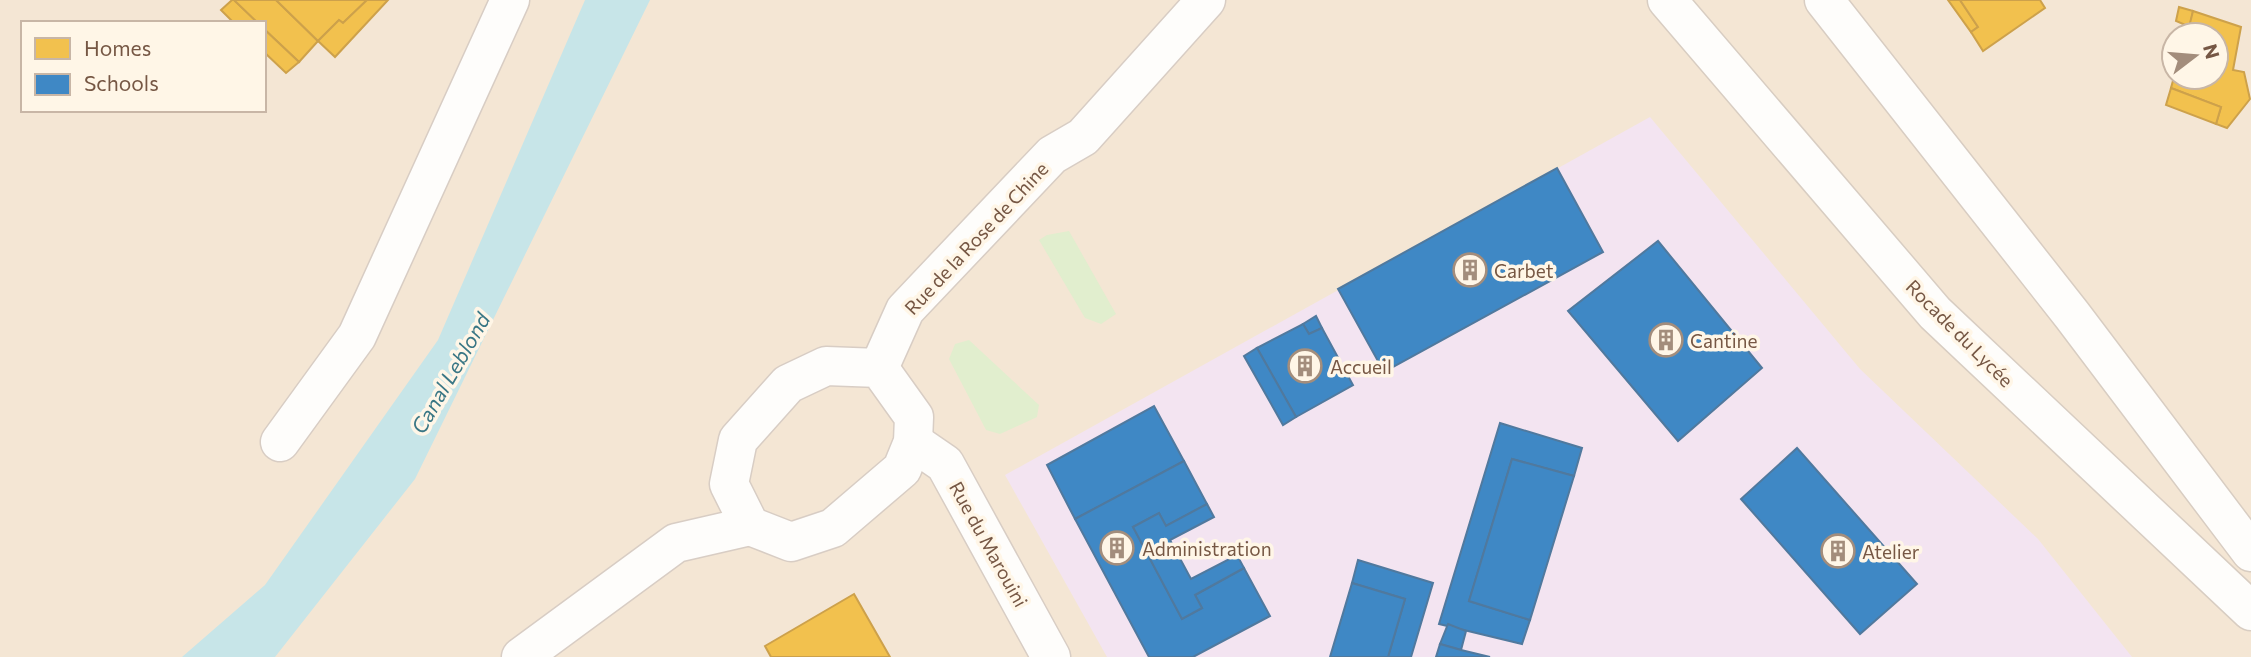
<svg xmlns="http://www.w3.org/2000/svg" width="2251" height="657" font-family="Commissioner,sans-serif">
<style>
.residential{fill:#f4e6d4;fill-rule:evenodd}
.education{fill:#f3e4f1}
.green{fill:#e1eece}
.water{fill:#c7e5e8}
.homes{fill:#f2c14e;stroke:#cda14b;stroke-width:2}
.schools{fill:#3f88c5;stroke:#50799e;stroke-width:2}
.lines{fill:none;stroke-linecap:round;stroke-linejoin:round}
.street-casing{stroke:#d8cdc4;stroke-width:41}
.secondary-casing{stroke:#d8cdc2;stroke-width:41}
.street{stroke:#fefdfb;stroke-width:38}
.secondary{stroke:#fefdfb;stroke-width:38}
.labels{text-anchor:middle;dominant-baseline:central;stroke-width:7;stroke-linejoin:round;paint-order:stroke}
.street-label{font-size:19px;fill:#765744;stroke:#fff6e7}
.poi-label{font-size:19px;fill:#765744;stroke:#fff6e7;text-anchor:start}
.water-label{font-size:21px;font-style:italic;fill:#3a7785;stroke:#fff6e7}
</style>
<rect width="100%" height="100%" fill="#f7f0e5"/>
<path class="residential" d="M0,0H2251V657H0ZM23,23H264V110H23ZM2174,35H2216V77H2174Z"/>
<path class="education" d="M1650,117L1860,369L2038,539L2132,657H1107L1005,475Z"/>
<g class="green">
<path d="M1069,231L1116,314L1101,324L1085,318L1039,240L1047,235Z"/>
<path d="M969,340L1039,405L1037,417L1000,434L986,430L949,359L955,344Z"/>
</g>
<path class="water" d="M585,0H650L415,479L275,657H182L265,585L438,340Z"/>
<g class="homes">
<path d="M232,0H234L258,23H234L221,10Z"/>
<path d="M234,0H276L318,41L299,62L264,29V23H258Z"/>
<path d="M276,0H367L343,23L339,20L318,41Z"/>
<path d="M367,0H388L335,57L318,41L339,20L343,23Z"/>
<path d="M1948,0H1960L1978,27L1971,32Z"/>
<path d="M1960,0H2040L2045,8L1983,51L1971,32L1978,27Z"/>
<path d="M2179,7L2193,11L2190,27L2176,21Z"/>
<path d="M2193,11L2241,27L2233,70L2244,72L2250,99L2227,128L2216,124L2221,107L2171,88L2174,77H2216V35H2187Z"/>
<path d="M264,29L299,62L286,73L264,52Z"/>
<path d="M2171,88L2221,107L2216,124L2166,105Z"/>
<path d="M854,594L890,657H771L765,646Z"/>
</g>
<g class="schools">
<path d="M1557,168L1603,252L1384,372L1338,289Z"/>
<path d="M1658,241L1762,368L1678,441L1568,311Z"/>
<path d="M1316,316L1322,328L1309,334L1303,324Z"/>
<path d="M1303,324L1309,334L1322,328L1353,385L1296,417L1257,348Z"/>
<path d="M1257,348L1296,417L1283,425L1244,356Z"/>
<path d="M1154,406L1184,461L1075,519L1047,465Z"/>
<path d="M1500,423L1582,448L1574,476L1512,459L1469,601L1530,620L1522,644L1439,624Z"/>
<path d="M1797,448L1917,584L1860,634L1741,499Z"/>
<path d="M1512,459L1574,476L1530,620L1469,601Z"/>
<path d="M1184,461L1207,504L1166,526L1159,513L1133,527L1182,619L1202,608L1195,595L1244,568L1270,616L1193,657H1149L1075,519Z"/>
<path d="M1207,504L1214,517L1170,540L1191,579L1237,555L1244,568L1195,595L1202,608L1182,619L1133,527L1159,513L1166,526Z"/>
<path d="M1358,560L1433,583L1411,657H1388L1405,599L1352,583Z"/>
<path d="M1352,583L1405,599L1388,657H1330Z"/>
<path d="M1448,624L1466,631L1461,650L1440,644Z"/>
<path d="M1440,644L1461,650L1490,657H1436Z"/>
</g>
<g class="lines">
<defs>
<g id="street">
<path d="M826,366L879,368L914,417L913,442L902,469L833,528L791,542L750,526L729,484L738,440L788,384Z"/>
<path d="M879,368L905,310L1052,155L1083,137L1206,0"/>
<path d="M280,442L357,336L510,0"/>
<path d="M913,442L945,464L1051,657"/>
<path d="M521,657L676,543L750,526"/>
</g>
<g id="secondary">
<path d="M1667,0L1935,313L2251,611"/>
<path d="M1824,0L2072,315L2251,552"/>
</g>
</defs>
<use href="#street" class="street-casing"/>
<use href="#secondary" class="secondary-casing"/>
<use href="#street" class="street"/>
<use href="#secondary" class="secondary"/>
</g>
<defs>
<symbol id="building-ring" viewBox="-11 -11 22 22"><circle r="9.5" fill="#fff6e7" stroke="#a38d7c" stroke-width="1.5"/><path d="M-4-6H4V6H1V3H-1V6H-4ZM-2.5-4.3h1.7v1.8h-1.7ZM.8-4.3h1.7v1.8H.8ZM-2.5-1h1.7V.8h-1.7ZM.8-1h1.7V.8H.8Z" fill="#a38d7c"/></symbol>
</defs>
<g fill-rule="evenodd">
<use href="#building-ring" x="1451" y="251" width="38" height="38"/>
<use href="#building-ring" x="1647" y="321" width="38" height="38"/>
<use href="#building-ring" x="1286" y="347" width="38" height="38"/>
<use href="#building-ring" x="1098" y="529" width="38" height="38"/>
<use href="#building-ring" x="1819" y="532" width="38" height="38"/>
</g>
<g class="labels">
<g class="street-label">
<text transform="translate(976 238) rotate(-47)">Rue de la Rose de Chine</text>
<text transform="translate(1960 333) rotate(45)">Rocade du Lycée</text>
<text transform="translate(989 544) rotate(61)">Rue du Marouini</text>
</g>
<g class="poi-label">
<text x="1494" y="270">Carbet</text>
<text x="1690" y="340">Cantine</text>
<text x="1330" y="366">Accueil</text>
<text x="1142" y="548">Administration</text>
<text x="1862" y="551">Atelier</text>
</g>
<g class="water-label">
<text transform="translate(450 373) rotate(-60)">Canal Leblond</text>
</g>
</g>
<rect x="21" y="21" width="245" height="91" fill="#fff6e7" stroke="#c8b6a6" stroke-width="2"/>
<rect x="35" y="38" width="35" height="21" fill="#f2c14e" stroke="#c8b6a6" stroke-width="2"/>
<text x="84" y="56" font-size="21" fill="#765744">Homes</text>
<rect x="35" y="74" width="35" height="21" fill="#3f88c5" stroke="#c8b6a6" stroke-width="2"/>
<text x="84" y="91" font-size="21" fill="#765744">Schools</text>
<g transform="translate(2195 56) rotate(74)"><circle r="33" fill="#fff6e7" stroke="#c8b6a6" stroke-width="2"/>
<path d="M0-5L12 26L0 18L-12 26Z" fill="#a38d7c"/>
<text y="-10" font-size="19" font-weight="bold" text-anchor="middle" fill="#765744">N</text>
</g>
</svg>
